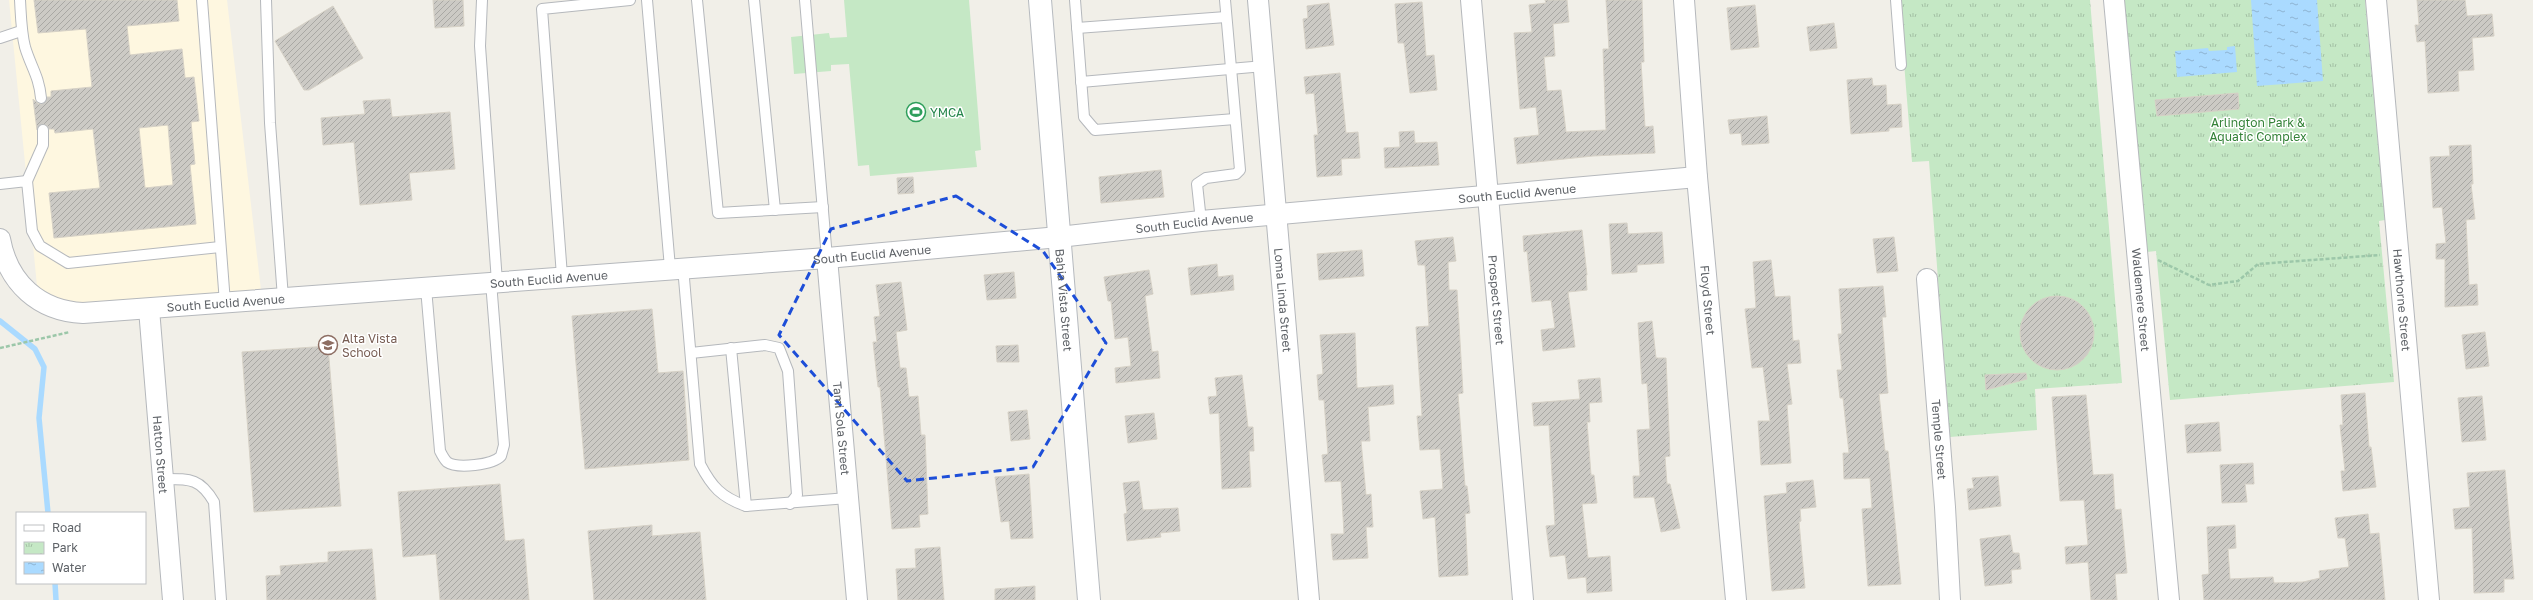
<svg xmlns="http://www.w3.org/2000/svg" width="2533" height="600" font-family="'Golos Text',sans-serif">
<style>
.commercial{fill:#fef7e0}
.green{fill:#c5e8c5}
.park{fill:url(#park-tufts)}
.water{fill:url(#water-ripples)}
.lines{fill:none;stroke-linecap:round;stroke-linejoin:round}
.stream{stroke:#aadaff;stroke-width:5.5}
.building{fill:url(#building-hatch);stroke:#d6d1c6;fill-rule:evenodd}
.lane-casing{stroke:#b5b8bc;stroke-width:12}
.street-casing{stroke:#b5b8bc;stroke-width:22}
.secondary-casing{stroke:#b6babf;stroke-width:24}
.path{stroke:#9cc7a9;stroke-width:2.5;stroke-dasharray:4 2;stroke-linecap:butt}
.lane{stroke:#fff;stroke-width:10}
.street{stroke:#fff;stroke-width:20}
.secondary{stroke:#fff;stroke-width:22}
.marked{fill:none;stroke:#1d4ed8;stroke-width:3;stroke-dasharray:8 5;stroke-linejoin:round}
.labels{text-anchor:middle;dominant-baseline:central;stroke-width:3;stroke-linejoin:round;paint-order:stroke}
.leisure-label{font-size:12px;fill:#27864d;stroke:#fff;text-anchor:start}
.park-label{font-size:12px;fill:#348238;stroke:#fff}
.street-label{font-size:12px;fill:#5f6368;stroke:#fff}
.education-label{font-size:12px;fill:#785e54;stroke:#fff;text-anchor:start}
</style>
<defs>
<pattern id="park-tufts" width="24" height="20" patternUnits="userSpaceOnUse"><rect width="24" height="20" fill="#c5e8c5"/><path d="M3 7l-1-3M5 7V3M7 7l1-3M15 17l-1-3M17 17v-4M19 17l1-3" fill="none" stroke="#a3c0a4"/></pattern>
<pattern id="water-ripples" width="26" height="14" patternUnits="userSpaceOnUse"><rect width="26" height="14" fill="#aadaff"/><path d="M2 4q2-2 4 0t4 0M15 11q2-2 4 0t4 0" fill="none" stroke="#8eb4d2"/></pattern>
<pattern id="building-hatch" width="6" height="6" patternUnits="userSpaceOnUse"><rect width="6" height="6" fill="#cccac5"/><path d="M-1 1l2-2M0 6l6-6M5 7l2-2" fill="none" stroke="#a9a8a4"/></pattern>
</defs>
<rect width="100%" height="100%" fill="#f1efe8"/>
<path class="commercial" d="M9,0H227L261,290L83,304L66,303L53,298L37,286Z"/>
<path class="green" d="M844,0H969L981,150L975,151L977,167L870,176L869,165L858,166L849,64L831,65V71L794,74L791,37L829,33L830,38L847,37Z"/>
<g class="park">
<path d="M1899,0H2090L2122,383L2035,389L2037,430L1950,437L1929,161L1912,162Z"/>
<path d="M2124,0H2365L2385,220L2379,221L2394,382L2170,400L2156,251L2147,252Z"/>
</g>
<g class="water">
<path d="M2251,0H2317L2323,81L2257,86Z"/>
<path d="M2235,46L2237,72L2177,77L2175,51L2208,48L2209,51L2227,50V47Z"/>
</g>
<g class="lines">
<g class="stream">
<path d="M0,321L35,349L44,367L39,418L48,513"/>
<path d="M55,583L56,600"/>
</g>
</g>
<g class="building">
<path d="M34,0H177L179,21L127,26L130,55L182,49L185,78L194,77L199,121L191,122L195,164L190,165L196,224L54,238L49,193L100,188L93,129L55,133L54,129H49L47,125L43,124L37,130L33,99L38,104H42L47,97H51V91L92,87L86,29L38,33ZM168,125L173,185L145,188L139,128Z"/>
<path d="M433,0H463L464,26L435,28Z"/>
<path d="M1545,0H1567L1569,22L1553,24L1555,56L1544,57L1547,91L1561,90L1566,132L1606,130L1603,49H1609L1606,0H1642L1644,62H1641L1645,127L1653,126L1655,153L1593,156L1517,164L1514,138L1539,135L1536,107L1520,109L1514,33L1532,32L1529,5L1546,3Z"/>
<path d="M2417,0H2465L2467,16L2492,14L2494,36L2472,38L2474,70L2458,71L2459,91L2428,93L2425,41L2417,42L2415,25H2419Z"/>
<path d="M1422,2L1426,56L1434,55L1437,90L1410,93L1404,43H1398L1395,4Z"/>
<path d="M1329,3L1334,45L1306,49L1303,19L1308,18L1307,6Z"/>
<path d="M1755,5L1759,47L1731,50L1727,8Z"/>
<path d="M333,6L363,58L309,90H304L275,41Z"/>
<path d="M1834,23L1837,48L1810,51L1807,27Z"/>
<path d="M1340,73L1346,133L1358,132L1360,158L1341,159L1342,175L1317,177L1314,135H1318L1314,93L1306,94L1304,77Z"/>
<path d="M1872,78L1873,86L1886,85L1887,105L1901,104L1902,127L1889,128V131L1851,134L1847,80Z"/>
<path d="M2238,93L2239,109L2157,116L2155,100Z"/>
<path d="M390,99L392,117L450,112L455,169L409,173L412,200L360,205L354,142L323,145L321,118L365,114L363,101Z"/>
<path d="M1767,116L1769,143L1742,145L1741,133L1730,134L1728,120Z"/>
<path d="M1414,131L1415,143L1437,142L1439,165L1385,168L1384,148L1400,147L1399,132Z"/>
<path d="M2471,145L2473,184H2471L2475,219L2466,220L2469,285L2477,284L2478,305L2445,307V259H2436V244L2446,243L2442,207L2433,208L2430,157L2450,156L2449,146Z"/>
<path d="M1161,170L1164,197L1101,203L1099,177Z"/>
<path d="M913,177L914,193L898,194L897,178Z"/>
<path d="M1627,223L1628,234L1662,232L1664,263L1637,265V272L1612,274L1609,224Z"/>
<path d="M1582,230L1587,275H1586L1587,290L1568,292L1575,347L1543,351L1541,330L1555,328L1551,300L1532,302L1527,251L1524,252L1523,236Z"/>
<path d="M1453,237L1456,261L1448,262L1449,290H1457L1463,393L1458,394L1465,486H1467L1470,513L1465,514L1468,575L1439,577L1435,517L1423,519L1420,491L1443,489L1440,449L1420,450L1417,416H1422L1416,327L1429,326L1425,265H1418L1415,241Z"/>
<path d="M1894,237L1898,271L1877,273L1873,239Z"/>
<path d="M1362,250L1364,276L1319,280L1317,254Z"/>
<path d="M1771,260L1775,297L1790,296L1793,341L1799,340L1801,363L1787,364L1792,404L1787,405L1791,463L1761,465L1758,421H1770L1763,367L1752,368L1745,309L1756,308L1753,262Z"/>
<path d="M1217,264L1218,277L1233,275L1234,290L1191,295L1188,268Z"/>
<path d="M1149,270L1153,294L1145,296L1152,352L1158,351L1160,378L1116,383L1115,368L1131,366L1128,337L1115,339L1111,301H1108L1104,277Z"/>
<path d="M1014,272L1016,298L987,300L984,275Z"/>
<path d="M901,282L907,330L896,332L900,368H906L909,397L918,396L921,435H925L928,514L919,515L920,527L892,529L880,387H878L873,342H877L874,317L880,316L876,285Z"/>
<path d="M1883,286L1886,317H1882L1888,393L1879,394L1885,451H1888L1901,584L1868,586L1862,509L1872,508L1870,478L1844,479L1843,453H1849L1843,398H1840L1837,370H1842L1838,334H1842L1839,289Z"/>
<circle cx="2057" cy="333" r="37"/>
<path d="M652,309L658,373L683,371L689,460L585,469L572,316Z"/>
<path d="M1652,321L1656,358H1666L1670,456L1665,457L1667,484H1670L1680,528L1661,532L1654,497L1634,498L1633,476H1640L1637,430L1650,429L1647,383L1642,384L1638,323Z"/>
<path d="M2485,332L2489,366L2466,369L2462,335Z"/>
<path d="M1355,333L1357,388L1393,385L1394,404L1368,407L1370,441H1361L1366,495L1371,494L1373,527H1366L1368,558L1333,560L1331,534H1344L1341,481L1325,482L1322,455L1328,454L1324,400H1319L1317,375L1323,374L1320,335Z"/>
<path d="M1018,345L1019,362H997L996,346Z"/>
<path d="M328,346L341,506L254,512L242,352Z"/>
<path d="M2026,373L2027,379L1986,390L1985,375Z"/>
<path d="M1242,375L1248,427H1253L1254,451H1249L1251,487L1222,489L1219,413L1210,414L1208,397L1217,396L1215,378Z"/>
<path d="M1600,378L1602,402L1589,403L1590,422H1587L1591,475H1594L1597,503L1582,504L1588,558L1610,556L1612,591L1587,593L1586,577L1568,579L1565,555L1550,557L1546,526L1555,525L1549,425L1534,426L1532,403L1580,399L1578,380Z"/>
<path d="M2365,393L2369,447H2371L2376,487L2343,491L2341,471H2345L2340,425H2343L2341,395Z"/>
<path d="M2086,395L2093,475L2113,474L2115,510L2121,509L2127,573L2115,574L2117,600H2091L2088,562L2066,564L2065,547L2088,545L2084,500L2060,501L2052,397Z"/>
<path d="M2482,396L2486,440L2462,442L2458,398Z"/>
<path d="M1027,410L1030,439L1011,441L1008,412Z"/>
<path d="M1154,413L1157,439L1128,443L1125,416Z"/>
<path d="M2219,422L2221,451L2187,453L2185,425Z"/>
<path d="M2253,463L2254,484H2245L2247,502L2222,503L2220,465Z"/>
<path d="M2505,470L2514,579H2504V592L2474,593L2472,528L2455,529L2453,509L2470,507L2467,473Z"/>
<path d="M1029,474L1033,538L1011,539L1009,521L1001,522L995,477Z"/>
<path d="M1998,476L2001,506L1969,510L1967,489L1974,488L1972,478Z"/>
<path d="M1813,480L1816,507L1800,509L1801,521L1799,522L1805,588L1772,591L1764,496L1787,493L1786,483Z"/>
<path d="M1139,481L1143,510L1178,508L1180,531L1160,533L1161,537L1127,541L1124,514L1127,513L1123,483Z"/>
<path d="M500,484L505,541L524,539L529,600H440L436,554L403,557L398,492Z"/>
<path d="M2368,514L2370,534L2379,533L2385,600H2204L2202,575L2209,574L2207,527L2235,525L2236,548L2228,549L2230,579L2273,577L2274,583L2303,582L2320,578L2319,571L2349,567L2345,538H2338L2335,518Z"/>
<path d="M652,525V536L700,532L706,600H594L588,531Z"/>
<path d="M2010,535L2013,553H2019L2021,569L2011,570L2012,583L1985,586L1980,539Z"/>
<path d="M940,547L944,600H898L896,569L916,568L915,549Z"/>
<path d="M372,549L376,600H267L266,576L281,575L280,566L328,562V552Z"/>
<path d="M1035,586V600H995V589Z"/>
</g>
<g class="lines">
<defs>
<g id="lane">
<path d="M20,0C21,16 21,31 25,47C31,67 39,76 41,98"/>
<path d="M202,0L225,303"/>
<path d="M266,0L270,123L283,298"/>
<path d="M482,0L480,46L497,282"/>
<path d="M647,0L670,268"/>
<path d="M697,0L718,213L823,207"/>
<path d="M754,0L775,210"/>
<path d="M805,0L827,258"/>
<path d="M1075,0L1084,117L1095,130L1235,119"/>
<path d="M1896,0L1901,65"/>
<path d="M1077,28L1226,17"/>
<path d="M0,38L21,31"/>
<path d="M1081,82L1264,66"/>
<path d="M27,181L43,145V130"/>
<path d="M0,184L27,181L32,231L40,246L68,263L220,247"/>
<path d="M1201,221L1197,184L1206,178L1236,174L1240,170L1225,0"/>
<path d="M683,267L700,464C712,487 721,497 746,506L848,498"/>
<path d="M562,276L542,9L630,0"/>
<path d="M426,288L440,451C442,455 444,459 447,462C457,469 493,465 501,456L504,445L491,282"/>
<path d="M731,348L746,506"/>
<path d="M691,353L765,345L779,348L788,371L797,495L790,504"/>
<path d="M163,479C190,479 200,478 214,502L221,600"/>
</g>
<g id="street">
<path id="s1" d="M1258,0L1309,600"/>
<path id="s2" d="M1471,0L1523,600"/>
<path id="s3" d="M1684,0L1697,177L1736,600"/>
<path id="s4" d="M2114,0L2169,600"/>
<path id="s5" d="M2376,0L2429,600"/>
<path id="s6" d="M0,239C8,283 39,311 83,313L827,258L1059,237L1201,221L1697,177"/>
<path id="s7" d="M827,258L857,600"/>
<path id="s8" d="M1927,279L1945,507L1950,600"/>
<path id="s9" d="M149,309L173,600"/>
</g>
<g id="secondary">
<path id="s10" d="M1040,0L1089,600"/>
</g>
</defs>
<use href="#lane" class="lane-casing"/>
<use href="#street" class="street-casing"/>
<use href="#secondary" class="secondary-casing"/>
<g class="path">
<path d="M2158,260L2209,285L2238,281L2258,264L2380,255"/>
<path d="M0,348L70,332"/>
</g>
<use href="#lane" class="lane"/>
<use href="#street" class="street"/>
<use href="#secondary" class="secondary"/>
</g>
<path class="marked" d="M956,196L1043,251L1106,343L1033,467L907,481L779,335L831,229Z"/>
<defs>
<symbol id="stadium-ring" viewBox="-11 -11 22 22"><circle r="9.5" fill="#fff" stroke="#2e9e5b" stroke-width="1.5"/><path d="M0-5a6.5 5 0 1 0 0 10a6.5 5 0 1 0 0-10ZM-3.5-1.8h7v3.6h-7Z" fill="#2e9e5b"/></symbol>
<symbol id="school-ring" viewBox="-11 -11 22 22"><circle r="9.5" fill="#fff" stroke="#8d6e63" stroke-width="1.5"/><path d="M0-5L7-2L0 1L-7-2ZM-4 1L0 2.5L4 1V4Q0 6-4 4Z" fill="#8d6e63"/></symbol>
</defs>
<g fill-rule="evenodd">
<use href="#stadium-ring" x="905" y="101" width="22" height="22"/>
<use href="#school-ring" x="317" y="334" width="22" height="22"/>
</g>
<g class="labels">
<g class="leisure-label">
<text x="930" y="112">YMCA</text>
</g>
<g class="park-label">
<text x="2258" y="122">Arlington Park &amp;<tspan x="2258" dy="14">Aquatic Complex</tspan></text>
</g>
<g class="street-label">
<text stroke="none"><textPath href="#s6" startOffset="1560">South Euclid Avenue</textPath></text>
<text stroke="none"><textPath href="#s6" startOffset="1236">South Euclid Avenue</textPath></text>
<text stroke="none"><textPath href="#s6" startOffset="912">South Euclid Avenue</textPath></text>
<text stroke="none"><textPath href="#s6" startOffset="588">South Euclid Avenue</textPath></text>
<text stroke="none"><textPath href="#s10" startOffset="301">Bahia Vista Street</textPath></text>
<text stroke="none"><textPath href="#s1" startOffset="301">Loma Linda Street</textPath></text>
<text stroke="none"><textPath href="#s2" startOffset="301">Prospect Street</textPath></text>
<text stroke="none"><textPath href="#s3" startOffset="301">Floyd Street</textPath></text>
<text stroke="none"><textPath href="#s4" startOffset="301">Waldemere Street</textPath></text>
<text stroke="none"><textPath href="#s5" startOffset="301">Hawthorne Street</textPath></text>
<text stroke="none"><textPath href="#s6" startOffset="264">South Euclid Avenue</textPath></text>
<text stroke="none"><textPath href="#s7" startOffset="171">Tami Sola Street</textPath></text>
<text stroke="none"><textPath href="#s8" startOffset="161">Temple Street</textPath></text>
<text stroke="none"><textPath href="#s9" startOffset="146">Hatton Street</textPath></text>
</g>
<g class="education-label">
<text x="342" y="338">Alta Vista<tspan x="342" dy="14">School</tspan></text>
</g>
</g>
<rect x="16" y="512" width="130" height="72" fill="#ffffff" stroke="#bfc1c3"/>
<rect x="24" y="525" width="20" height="6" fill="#ffffff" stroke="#bfc1c3"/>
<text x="52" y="532" font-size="12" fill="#5f6368">Road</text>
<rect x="24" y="542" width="20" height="12" fill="url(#park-tufts)" stroke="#bfc1c3"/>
<text x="52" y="552" font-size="12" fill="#5f6368">Park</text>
<rect x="24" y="562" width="20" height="12" fill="url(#water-ripples)" stroke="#bfc1c3"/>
<text x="52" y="572" font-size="12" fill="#5f6368">Water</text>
</svg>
